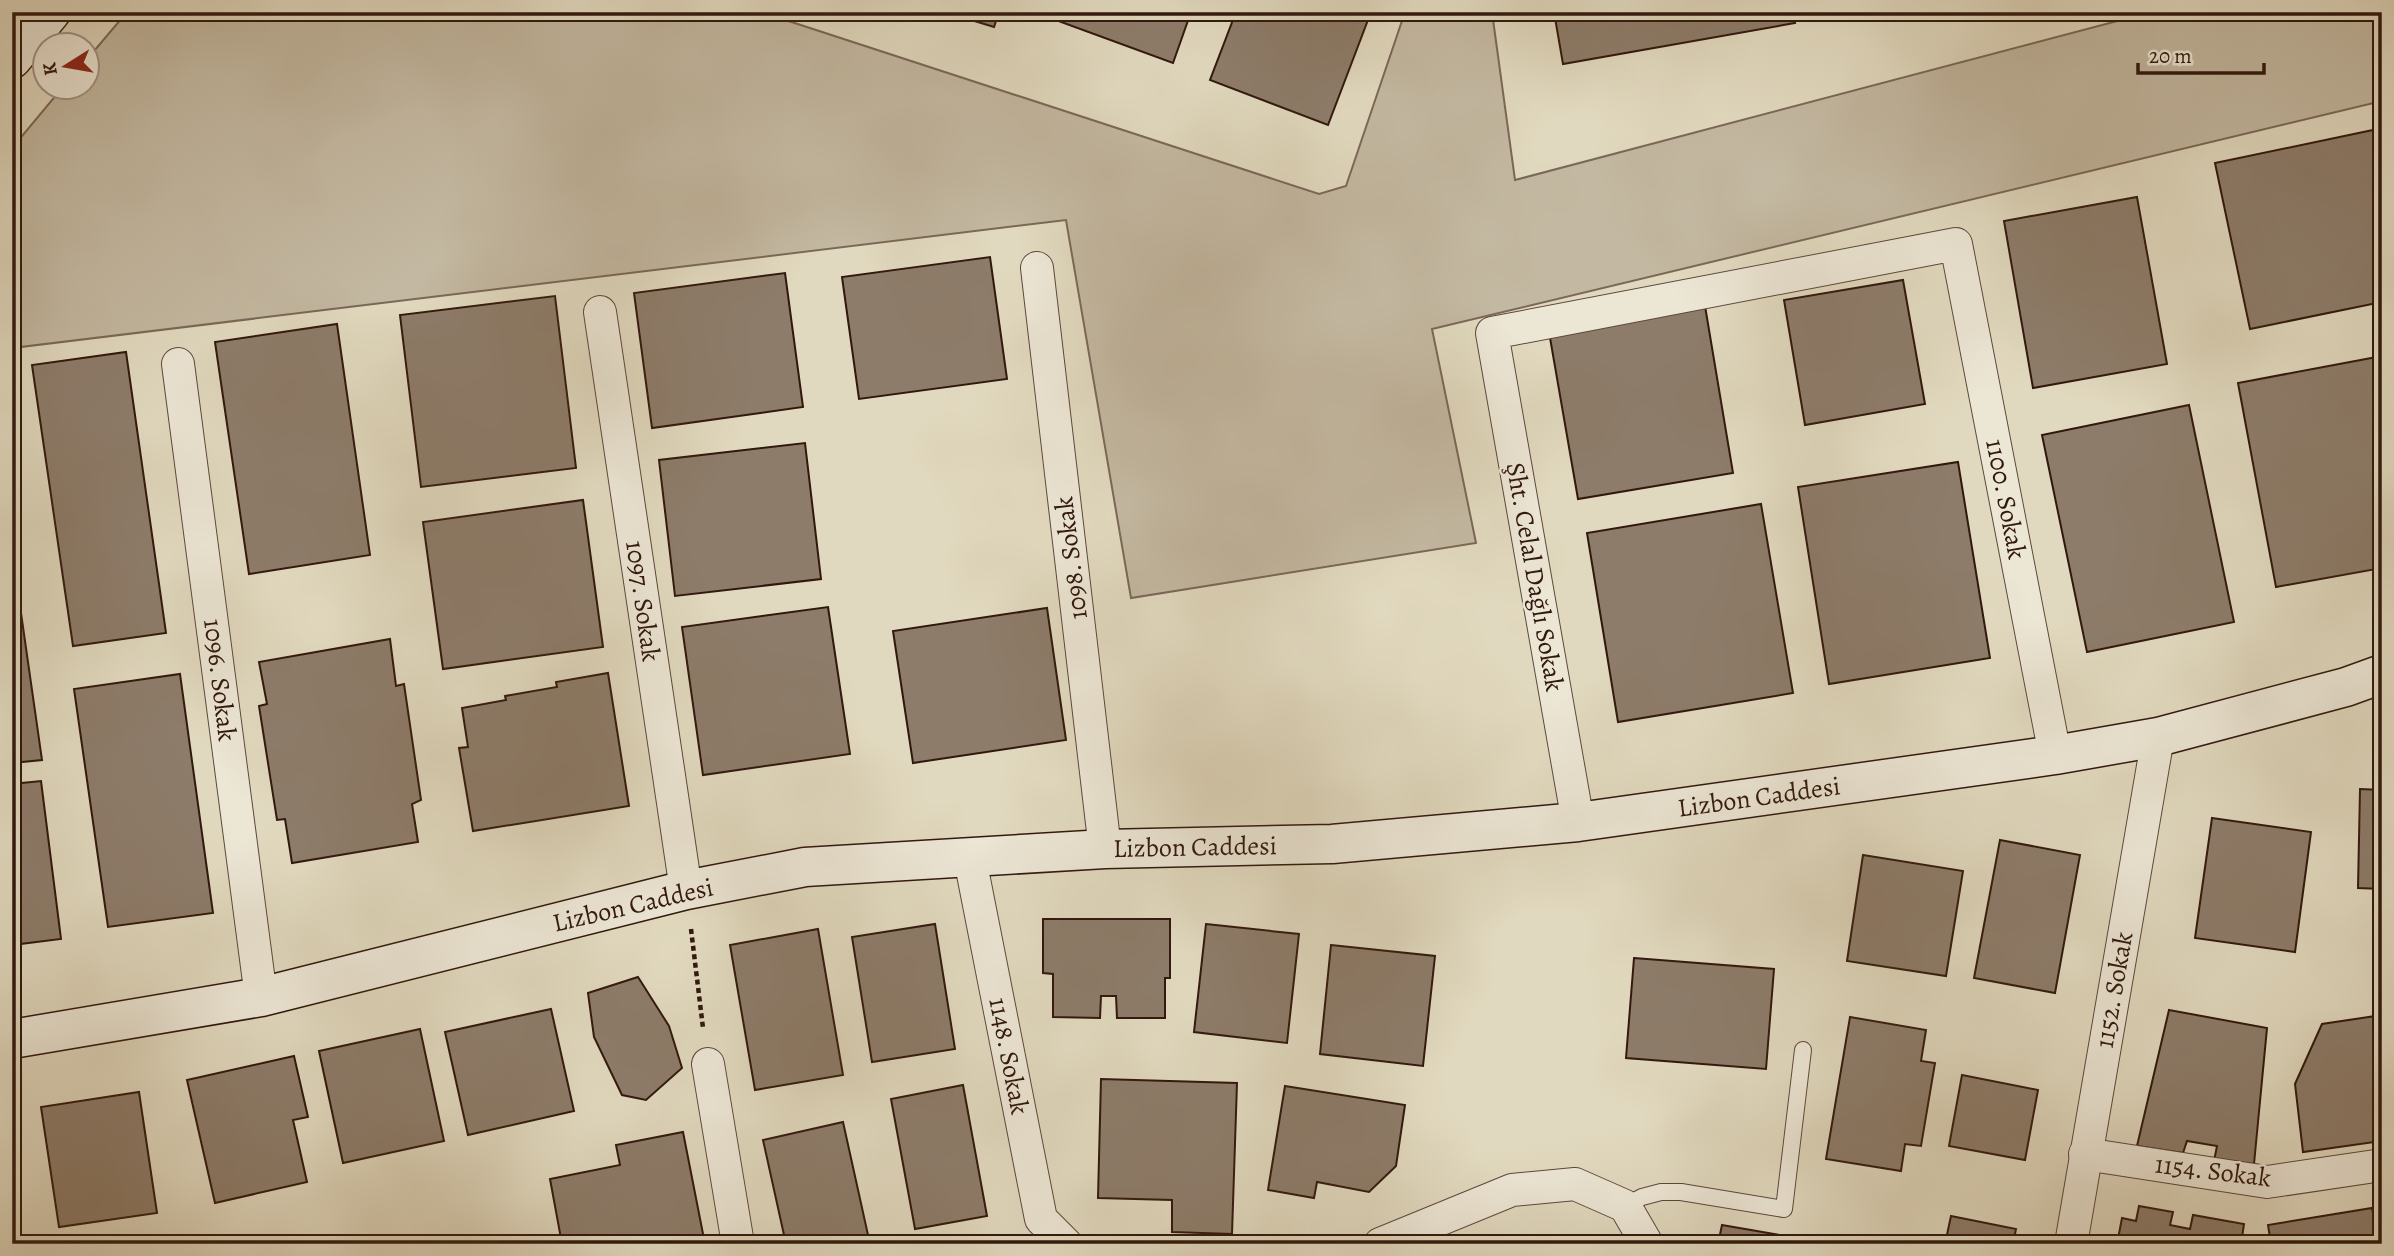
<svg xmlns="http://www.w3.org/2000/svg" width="2394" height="1256" font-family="Alegreya,serif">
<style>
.green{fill:#c3b8a1;stroke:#7a6858;stroke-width:2}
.building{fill:#8d7c6a;stroke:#31180e;stroke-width:2}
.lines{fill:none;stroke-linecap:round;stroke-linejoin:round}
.lane-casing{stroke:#5d483a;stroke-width:18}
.street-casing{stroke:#5d483a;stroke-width:34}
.secondary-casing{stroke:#31180e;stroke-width:41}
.path{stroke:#31180e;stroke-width:4.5;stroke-dasharray:5 3.5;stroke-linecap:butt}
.lane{stroke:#ece6d5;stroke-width:16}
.street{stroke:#ece6d5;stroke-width:32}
.secondary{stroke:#ece6d5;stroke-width:38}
.labels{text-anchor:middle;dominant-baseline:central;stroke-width:5;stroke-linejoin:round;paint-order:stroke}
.street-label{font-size:26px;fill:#31180e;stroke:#ece6d5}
</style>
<rect width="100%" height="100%" fill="#e1d9bf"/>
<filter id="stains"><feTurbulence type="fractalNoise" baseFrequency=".00286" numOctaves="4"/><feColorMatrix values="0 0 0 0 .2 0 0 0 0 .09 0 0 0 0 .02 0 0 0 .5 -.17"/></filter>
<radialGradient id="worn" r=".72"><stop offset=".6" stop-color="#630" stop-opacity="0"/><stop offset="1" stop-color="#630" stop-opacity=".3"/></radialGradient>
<path class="green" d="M127,12H761L1319,194L1346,186L1405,12H1492L1515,180L2125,19L2124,12H2382V101L1432,329L1476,543L1131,598L1066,220L12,348V148L62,88H88V58Z"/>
<g class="building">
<path d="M945,12H999L994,27Z"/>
<path d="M1034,12H1191L1173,63Z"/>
<path d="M1236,12H1371L1328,125L1210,80Z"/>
<path d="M1554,12H1793L1795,23L1563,64Z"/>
<path d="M2373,130L2382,172V302L2250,329L2215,163Z"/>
<path d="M2137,197L2167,364L2033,388L2004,221Z"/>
<path d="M990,257L1007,379L859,399L842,277Z"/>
<path d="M785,273L803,407L652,428L634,293Z"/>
<path d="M1903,280L1925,404L1805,425L1784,300Z"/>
<path d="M555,296L576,468L421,487L400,315Z"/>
<path d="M1705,306L1733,473L1578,499L1549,332Z"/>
<path d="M337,324L370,555L249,574L215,342Z"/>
<path d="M126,352L166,633L73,646L32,365Z"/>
<path d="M2382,356V568L2276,587L2238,383Z"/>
<path d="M2189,405L2234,622L2087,652L2042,435Z"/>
<path d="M805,443L821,579L675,596L659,460Z"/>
<path d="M1958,462L1990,658L1829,684L1798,487Z"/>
<path d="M583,500L603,647L443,669L423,522Z"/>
<path d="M1761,504L1793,693L1618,722L1587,533Z"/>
<path d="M17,585L42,760L12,763V586Z"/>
<path d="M828,607L850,754L703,775L682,627Z"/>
<path d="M1047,608L1066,740L913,763L893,631Z"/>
<path d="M390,639L396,686L404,684L421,800L412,804L418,842L292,863L285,819L277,820L259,706L267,704L259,662Z"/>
<path d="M608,673L629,806L473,831L459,748L468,747L462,708L506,700L505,696L557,687L556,682Z"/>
<path d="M180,674L213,913L108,927L74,689Z"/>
<path d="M41,781L61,939L12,945V784Z"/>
<path d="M2360,789L2382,790V889L2358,888Z"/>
<path d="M2212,818L2311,832L2295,952L2195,938Z"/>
<path d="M2000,840L2080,855L2055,993L1974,978Z"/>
<path d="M1863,855L1963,871L1946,976L1847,961Z"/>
<path d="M1043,919H1170V978H1165V1018H1117L1116,996H1101L1100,1018L1053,1017V974L1043,973Z"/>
<path d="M935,924L955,1049L872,1062L852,937Z"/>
<path d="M1206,924L1299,934L1287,1043L1194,1032Z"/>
<path d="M818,929L843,1075L755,1090L730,945Z"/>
<path d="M1331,945L1435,956L1423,1066L1320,1054Z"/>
<path d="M1634,958L1774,969L1766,1069L1626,1058Z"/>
<path d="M638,977L669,1026L682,1068L646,1100L622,1095L594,1037L588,993Z"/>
<path d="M551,1009L574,1111L468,1135L445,1032Z"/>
<path d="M2169,1010L2267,1028L2254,1164L2214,1161L2217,1146L2187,1141L2183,1153L2137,1146Z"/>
<path d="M2382,1015V1141L2303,1152L2295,1084L2322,1024Z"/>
<path d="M1850,1017L1926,1030L1921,1061L1935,1063L1921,1146L1905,1144L1901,1171L1826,1159Z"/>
<path d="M420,1029L444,1141L343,1163L319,1051Z"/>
<path d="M294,1056L308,1117L293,1120L307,1182L215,1203L187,1080Z"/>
<path d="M1962,1075L2038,1090L2025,1160L1949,1146Z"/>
<path d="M1101,1079L1237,1083L1232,1234L1172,1232V1200L1098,1198Z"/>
<path d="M963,1085L987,1216L915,1229L891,1099Z"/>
<path d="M1285,1086L1405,1105L1396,1166L1369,1192L1317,1182L1314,1198L1268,1190Z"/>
<path d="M139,1092L157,1213L59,1227L41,1107Z"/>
<path d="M843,1122L870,1244H786L763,1140Z"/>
<path d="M683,1132L705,1244H562L550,1179L620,1165L616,1145Z"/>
<path d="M2139,1206L2173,1212L2170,1225L2190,1229L2193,1215L2244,1224L2241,1244H2117L2122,1218L2136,1221Z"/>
<path d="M2372,1208L2379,1244H2271L2268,1225Z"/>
<path d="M1951,1216L2016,1229L2013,1244H1945Z"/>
<path d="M1722,1225L1832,1244H1718Z"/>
</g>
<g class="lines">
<defs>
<path id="lane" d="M1625,1206L1642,1197L1661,1192H1681L1784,1209L1803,1050"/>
<g id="street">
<path d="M1037,268L1105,849"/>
<path d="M600,312L686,890"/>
<path d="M178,364L261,997"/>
<path d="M1578,822L1492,333L1956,244L2055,755"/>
<path d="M970,859L1041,1219L1066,1244"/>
<path d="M708,1064L738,1244"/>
<path d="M2085,1154L2267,1182L2382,1165"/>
<path d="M1380,1244L1512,1190L1575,1184L1625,1206L1647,1244"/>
<path d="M2071,1244L2158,737"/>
</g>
<g id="secondary">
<path d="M12,59L51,12"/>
<path d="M12,1039L261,997L686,890L805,867L1105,849L1332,844L1578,822L2055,755L2158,737L2346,687L2382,674"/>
</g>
</defs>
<use href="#lane" class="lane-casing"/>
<use href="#street" class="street-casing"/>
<use href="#secondary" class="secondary-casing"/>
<path class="path" d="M691,929L703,1028"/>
<use href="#lane" class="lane"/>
<use href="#street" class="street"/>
<use href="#secondary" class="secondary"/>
</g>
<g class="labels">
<g class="street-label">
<text transform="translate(2006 499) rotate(79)">1100. Sokak</text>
<text transform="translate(1071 558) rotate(-97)">1098. Sokak</text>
<text transform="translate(1535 577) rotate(80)">Şht. Celal Dağlı Sokak</text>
<text transform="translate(643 601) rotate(82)">1097. Sokak</text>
<text transform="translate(220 680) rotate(83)">1096. Sokak</text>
<text transform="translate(1759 797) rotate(-8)">Lizbon Caddesi</text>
<text transform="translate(1195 847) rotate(-1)">Lizbon Caddesi</text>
<text transform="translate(633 905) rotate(-13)">Lizbon Caddesi</text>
<text transform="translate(2114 990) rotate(-80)">1152. Sokak</text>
<text transform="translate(1009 1056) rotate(79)">1148. Sokak</text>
<text transform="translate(2213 1171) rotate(7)">1154. Sokak</text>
</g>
</g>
<rect width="2394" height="1256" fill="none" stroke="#e1d9bf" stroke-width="42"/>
<rect x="14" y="14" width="2366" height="1228" fill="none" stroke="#31180e" stroke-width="3.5"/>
<rect x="21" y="21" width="2352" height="1214" fill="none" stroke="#31180e" stroke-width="2"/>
<g transform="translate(66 66) rotate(259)"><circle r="33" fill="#ece6d5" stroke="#a19485" stroke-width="2"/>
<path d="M0-5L12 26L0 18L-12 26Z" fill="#8f2418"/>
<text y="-10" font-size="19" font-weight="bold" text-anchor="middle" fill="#31180e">K</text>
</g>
<path d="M2138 63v10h126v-10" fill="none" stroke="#31180e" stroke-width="3.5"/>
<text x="2149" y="63" font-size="21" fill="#31180e" stroke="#ece6d5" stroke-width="5" paint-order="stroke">20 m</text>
<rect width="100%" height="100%" filter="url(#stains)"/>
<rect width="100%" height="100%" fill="url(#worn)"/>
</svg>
